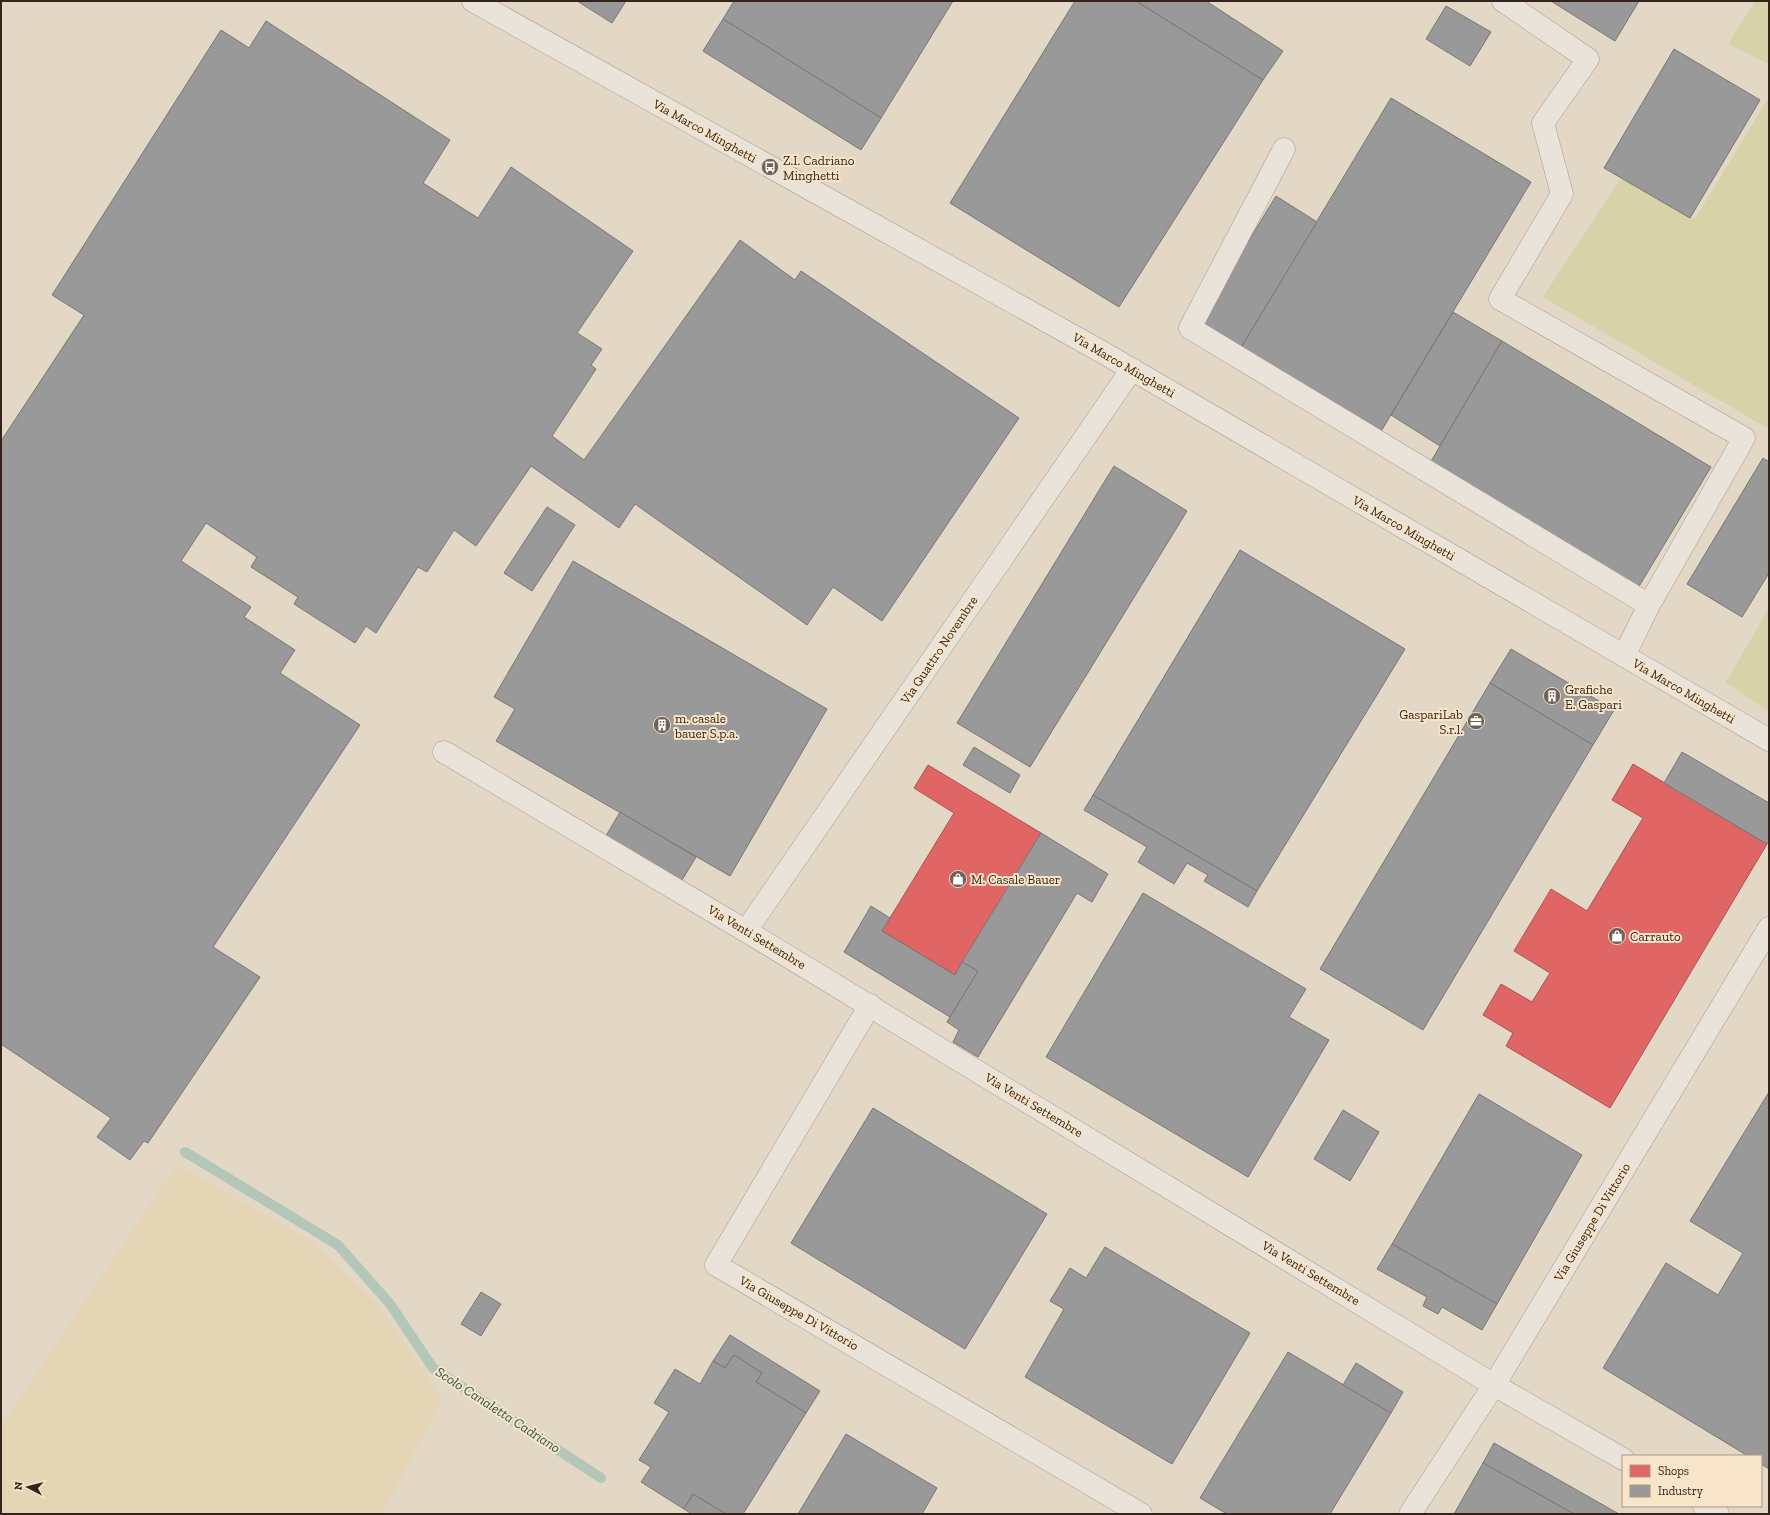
<svg xmlns="http://www.w3.org/2000/svg" width="1770" height="1515" font-family="'Zilla Slab',serif">
<style>
.farmland{fill:#e4d5b5}
.green{fill:#d7d2a7}
.shops{fill:#e06666;stroke:#ac524f}
.industry{fill:#999;stroke:#7b7673}
.lines{fill:none;stroke-linecap:round;stroke-linejoin:round}
.stream{stroke:#b3c6b8;stroke-width:10}
.minor-casing{stroke:#a79c90;stroke-width:23}
.minor{stroke:#eae3d9;stroke-width:22}
.labels{text-anchor:middle;dominant-baseline:central;stroke-width:4;stroke-linejoin:round;paint-order:stroke}
.street-label{font-size:13px;fill:#34231a;stroke:#f7e4c9}
.poi-label{font-size:13px;fill:#34231a;stroke:#f7e4c9;text-anchor:start}
.water-label{font-size:14px;font-style:italic;fill:#28554d;stroke:#f7e4c9}
</style>
<rect width="100%" height="100%" fill="#e3d7c6"/>
<path class="farmland" d="M177,1165L308,1239L377,1303L442,1399L382,1514H1V1426Z"/>
<g class="green">
<path d="M1755,1H1769V64L1728,44Z"/>
<path d="M1769,97V429L1543,297L1621,178L1694,220Z"/>
<path d="M1769,608V712L1726,682Z"/>
</g>
<g class="shops">
<path d="M1633,764L1767,844L1610,1108L1506,1046L1513,1033L1483,1015L1501,984L1532,1002L1550,973L1514,951L1551,889L1587,911L1643,818L1612,800Z"/>
<path d="M928,765L1041,833L955,975L882,931L954,813L914,788Z"/>
</g>
<g class="industry">
<path d="M577,1H626L612,23Z"/>
<path d="M734,1H953L881,118L723,19Z"/>
<path d="M1075,1H1136L1263,80L1119,307L950,203Z"/>
<path d="M1136,1H1206L1283,51L1263,80Z"/>
<path d="M1551,1H1639L1615,41Z"/>
<path d="M1446,6L1491,32L1470,66L1426,39Z"/>
<path d="M723,19L881,118L861,150L703,51Z"/>
<path d="M266,21L450,140L423,183L478,218L511,167L633,251L577,333L602,349L591,365L596,369L552,436L584,460L740,240L795,280L801,271L1019,418L882,621L833,587L807,625L635,504L619,528L531,466L476,546L454,530L427,572L418,567L376,633L366,626L355,643L294,604L298,597L251,567L257,557L206,523L181,561L251,607L244,617L295,650L280,673L360,725L213,947L260,977L148,1143L144,1141L130,1160L97,1137L111,1118L1,1044V441L84,315L52,295L221,30L249,48Z"/>
<path d="M1674,49L1760,100L1690,218L1604,168Z"/>
<path d="M1391,98L1531,182L1377,438L1237,354Z"/>
<path d="M1276,196L1317,222L1237,354L1195,329Z"/>
<path d="M1453,312L1502,341L1440,446L1391,415Z"/>
<path d="M1502,341L1711,467L1635,593L1427,468Z"/>
<path d="M1763,458L1769,462V573L1742,617L1687,584Z"/>
<path d="M1114,466L1187,511L1030,767L957,723Z"/>
<path d="M547,507L575,525L532,591L504,573Z"/>
<path d="M1240,550L1405,649L1257,891L1093,795Z"/>
<path d="M573,561L827,709L730,876L496,741L515,709L494,697Z"/>
<path d="M1511,649L1614,710L1593,745L1490,683Z"/>
<path d="M1490,683L1593,745L1423,1030L1320,969Z"/>
<path d="M974,747L1020,775L1010,793L963,765Z"/>
<path d="M1682,752L1769,803V840L1767,844L1664,783Z"/>
<path d="M1093,795L1257,891L1248,907L1204,881L1208,875L1187,863L1174,884L1138,862L1147,847L1084,810Z"/>
<path d="M620,812L696,857L682,880L606,836Z"/>
<path d="M1041,833L1108,874L1092,902L1077,893L978,1057L953,1042L959,1030L947,1022L978,971L962,962Z"/>
<path d="M1143,893L1306,989L1289,1017L1329,1040L1248,1177L1046,1057Z"/>
<path d="M871,906L890,918L882,931L955,975L962,962L978,971L950,1017L844,952Z"/>
<path d="M1769,1092V1469L1761,1464V1456H1748L1603,1368L1666,1263L1718,1295L1743,1253L1690,1221Z"/>
<path d="M1479,1094L1582,1155L1497,1304L1392,1244Z"/>
<path d="M873,1108L1047,1214L965,1349L791,1243Z"/>
<path d="M1343,1110L1379,1132L1350,1181L1314,1159Z"/>
<path d="M1392,1244L1497,1304L1482,1330L1442,1307L1438,1314L1423,1306L1427,1297L1377,1269Z"/>
<path d="M1105,1247L1250,1333L1172,1464L1025,1377L1064,1309L1050,1301L1070,1268L1086,1278Z"/>
<path d="M481,1292L501,1304L481,1336L461,1324Z"/>
<path d="M730,1335L820,1391L806,1413L756,1382L762,1373L734,1355L725,1368L713,1361Z"/>
<path d="M1288,1352L1391,1413L1330,1514H1227L1200,1498Z"/>
<path d="M734,1355L762,1373L756,1382L806,1413L743,1514H726L693,1494L684,1509L641,1482L651,1467L639,1460L669,1412L654,1403L675,1369L700,1384L713,1361L725,1368Z"/>
<path d="M1356,1363L1403,1392L1391,1413L1343,1385Z"/>
<path d="M846,1434L937,1488L922,1514H798Z"/>
<path d="M1494,1443L1619,1514H1574L1483,1463Z"/>
<path d="M1483,1463L1574,1514H1454Z"/>
<path d="M693,1494L726,1514H692L684,1509Z"/>
</g>
<g class="lines">
<path class="stream" d="M185,1152L338,1245L390,1304L433,1368L601,1478"/>
<defs>
<g id="minor">
<path d="M473,1L1102,352L1769,740"/>
<path d="M1503,1L1588,59L1543,123L1562,194L1500,299L1744,438L1649,605"/>
<path d="M1284,149L1190,328L1649,605L1624,656"/>
<path d="M444,752L746,931L1494,1385L1623,1459"/>
<path d="M746,931L1132,369"/>
<path d="M870,1005L716,1265L1141,1514"/>
<path d="M1704,1506L1718,1514"/>
<path d="M1410,1514L1494,1385L1769,928"/>
</g>
</defs>
<use href="#minor" class="minor-casing"/>
<use href="#minor" class="minor"/>
</g>
<defs>
<symbol id="bus-disc" viewBox="-11 -11 22 22"><circle r="9.5" fill="#716256" stroke="#f7e4c9"/><path d="M-5-6H5V4H4V6H2V4H-2V6H-4V4H-5ZM-3.5-4V0h7V-4ZM-3.5 1.2v1.5H-2V1.2ZM2 1.2v1.5H3.5V1.2Z" fill="#fff"/></symbol>
<symbol id="building-disc" viewBox="-11 -11 22 22"><circle r="9.5" fill="#716256" stroke="#f7e4c9"/><path d="M-4-6H4V6H1V3H-1V6H-4ZM-2.5-4.3h1.7v1.8h-1.7ZM.8-4.3h1.7v1.8H.8ZM-2.5-1h1.7V.8h-1.7ZM.8-1h1.7V.8H.8Z" fill="#fff"/></symbol>
<symbol id="office-disc" viewBox="-11 -11 22 22"><circle r="9.5" fill="#716256" stroke="#f7e4c9"/><path d="M-6-3h4V-5.5h4V-3h4V5H-6ZM-1-4.5V-3h2v-1.5ZM-6 0V1H6V0Z" fill="#fff"/></symbol>
<symbol id="shop-disc" viewBox="-11 -11 22 22"><circle r="9.5" fill="#716256" stroke="#f7e4c9"/><path d="M-5-2.5h2.3a2.7 3.5 0 0 1 5.4 0H5L5.5 6h-11ZM-1.5-2.5h3a1.5 2.3 0 0 0-3 0Z" fill="#fff"/></symbol>
</defs>
<g fill-rule="evenodd">
<use href="#bus-disc" x="760" y="157" width="20" height="20"/>
<use href="#building-disc" x="1542" y="686" width="20" height="20"/>
<use href="#office-disc" x="1466" y="711" width="20" height="20"/>
<use href="#building-disc" x="652" y="715" width="20" height="20"/>
<use href="#shop-disc" x="948" y="869" width="20" height="20"/>
<use href="#shop-disc" x="1607" y="926" width="20" height="20"/>
</g>
<g class="labels">
<g class="street-label">
<text transform="translate(705 131) rotate(29)">Via Marco Minghetti</text>
<text transform="translate(1124 365) rotate(30)">Via Marco Minghetti</text>
<text transform="translate(1404 528) rotate(30)">Via Marco Minghetti</text>
<text transform="translate(939 650) rotate(-56)">Via Quattro Novembre</text>
<text transform="translate(1684 691) rotate(30)">Via Marco Minghetti</text>
<text transform="translate(757 937) rotate(31)">Via Venti Settembre</text>
<text transform="translate(1034 1105) rotate(31)">Via Venti Settembre</text>
<text transform="translate(1592 1222) rotate(-59)">Via Giuseppe Di Vittorio</text>
<text transform="translate(1311 1273) rotate(31)">Via Venti Settembre</text>
<text transform="translate(799 1313) rotate(30)">Via Giuseppe Di Vittorio</text>
</g>
<g class="poi-label">
<text x="783" y="160">Z.I. Cadriano<tspan x="783" dy="15">Minghetti</tspan></text>
<text x="1565" y="689">Grafiche<tspan x="1565" dy="15">E. Gaspari</tspan></text>
<text x="1463" y="714" text-anchor="end">GaspariLab<tspan x="1463" dy="15">S.r.l.</tspan></text>
<text x="675" y="718">m. casale<tspan x="675" dy="15">bauer S.p.a.</tspan></text>
<text x="971" y="879">M. Casale Bauer</text>
<text x="1630" y="936">Carrauto</text>
</g>
<g class="water-label">
<text transform="translate(498 1410) rotate(33)">Scolo Canaletta Cadriano</text>
</g>
</g>
<rect width="1770" height="1515" fill="none" stroke="#34231a" stroke-width="4"/>
<rect x="1622" y="1455" width="140" height="52" fill="#f7e4c9" stroke="#a99783"/>
<rect x="1630" y="1465" width="20" height="12" fill="#e06666" stroke="#a99783"/>
<text x="1658" y="1475" font-size="12" fill="#34231a">Shops</text>
<rect x="1630" y="1485" width="20" height="12" fill="#999999" stroke="#a99783"/>
<text x="1658" y="1495" font-size="12" fill="#34231a">Industry</text>
<g transform="translate(28 1487) rotate(277)" stroke="#f7e4c9" stroke-width="3" paint-order="stroke">
<path d="M0-3L7 15L0 10L-7 15Z" fill="#34231a"/>
<text y="-6" font-size="11" font-weight="bold" text-anchor="middle" fill="#34231a">N</text>
</g>
</svg>
